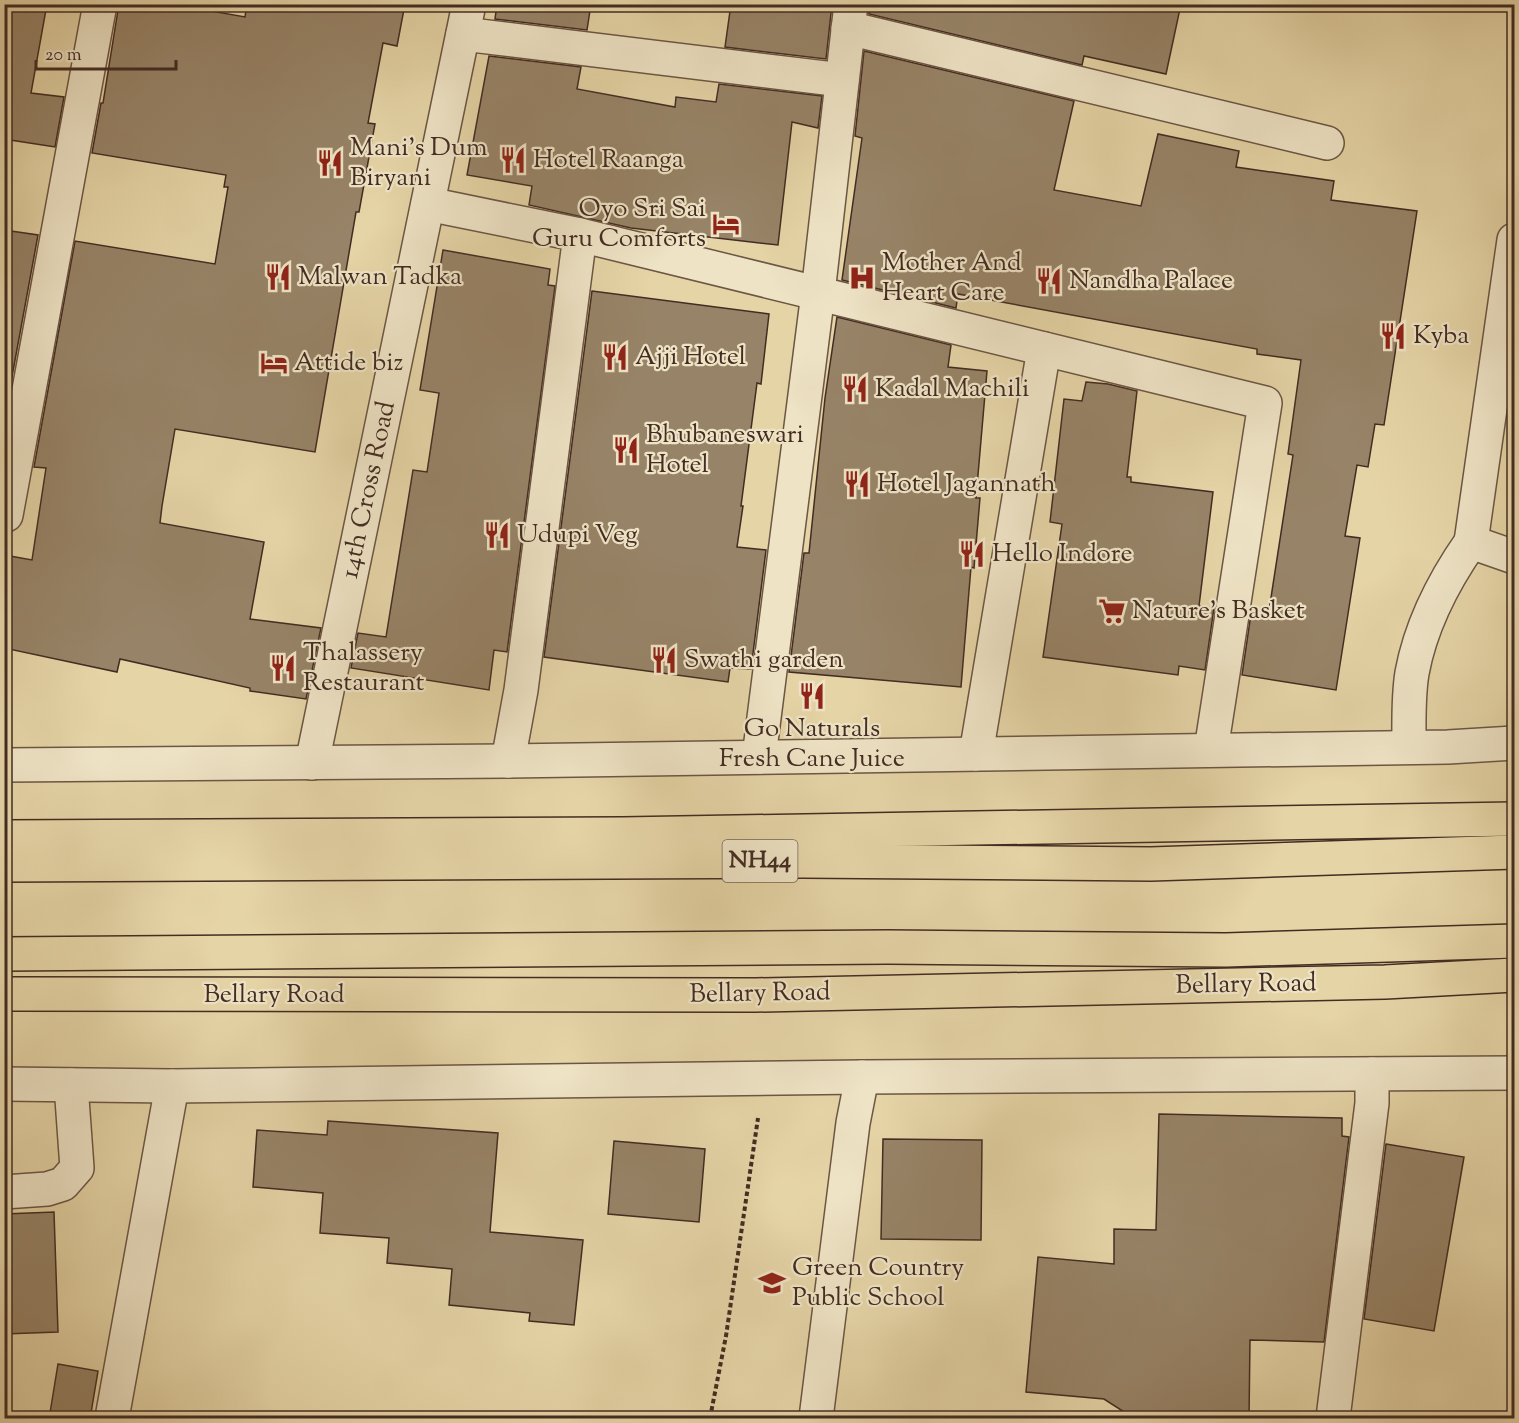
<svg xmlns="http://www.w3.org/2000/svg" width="1519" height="1423" font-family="'Sorts Mill Goudy',serif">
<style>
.building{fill:#978367;stroke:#432c23;stroke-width:1.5}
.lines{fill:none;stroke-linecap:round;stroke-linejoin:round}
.minor-casing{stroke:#6c5644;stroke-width:36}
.highway-casing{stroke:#432c23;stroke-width:36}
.path{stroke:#432c23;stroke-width:4;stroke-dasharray:4.5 3;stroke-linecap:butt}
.minor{stroke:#eee3c5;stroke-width:33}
.highway{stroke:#e5d4a6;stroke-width:33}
.labels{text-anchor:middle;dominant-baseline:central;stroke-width:4.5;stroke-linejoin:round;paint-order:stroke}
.shield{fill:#eee3c5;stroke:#766354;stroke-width:1.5}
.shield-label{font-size:24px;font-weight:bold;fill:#432c23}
.poi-label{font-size:26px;fill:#432c23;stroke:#eee3c5;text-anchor:start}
.street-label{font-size:26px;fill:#432c23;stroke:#eee3c5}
</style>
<rect width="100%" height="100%" fill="#e5d4a6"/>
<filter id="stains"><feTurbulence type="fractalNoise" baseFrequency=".00333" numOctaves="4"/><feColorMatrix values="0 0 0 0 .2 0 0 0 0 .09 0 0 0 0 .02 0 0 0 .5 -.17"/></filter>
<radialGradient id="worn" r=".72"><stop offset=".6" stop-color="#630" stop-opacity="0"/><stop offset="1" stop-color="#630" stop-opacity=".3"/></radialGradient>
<g class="building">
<path d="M4,4H47L31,93L64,97L55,147L4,139Z"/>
<path d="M119,4H171L245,17L247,4H405L397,46L383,43L368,123L375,124L359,212H356L315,452L175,429L162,506L160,523L264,542L250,619L321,628L306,699L250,691V688L120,659L117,672L4,648V555L32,560L46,468L34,467L75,241L215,264L228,187H224L226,175L92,153L101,103H103Z"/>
<path d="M497,4H591L587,30L495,19Z"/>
<path d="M731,4H832L826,59L725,47Z"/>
<path d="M869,4H1181L1166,74L1084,56L1082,65L869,14Z"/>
<path d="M864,51L1074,101L1054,190L1141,206L1158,134L1239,151L1236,167L1334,181L1331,200L1417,211L1384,425L1375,424L1368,467L1357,465L1345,536L1360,538L1336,690L1242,675L1251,614L1268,617L1293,455L1288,454L1301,360L1257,354V349L958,294L956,308L842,280L862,138L855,136Z"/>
<path d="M489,56L581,67L577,89L675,107L676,97L716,102L719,84L822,96L818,128L792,122L778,245L631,228L529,205L532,186L467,175Z"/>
<path d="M4,230L38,235L4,420Z"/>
<path d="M443,250L550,269L548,285L555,286L507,652L494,650L489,690L351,668L358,633L386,637L413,470L427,472L439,393L420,390Z"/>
<path d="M592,291L769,314L761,384L757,383L741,506H743L737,547L766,550L751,669L730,668L728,682L544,657Z"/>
<path d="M837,317L951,345L948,367L987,371L976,498H980L974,568L971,567L961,687L789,672L804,553H809L825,398Z"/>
<path d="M1086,382L1108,384L1137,391L1127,477H1131V482L1213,492L1199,606L1214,608L1205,670L1179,666L1178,675L1043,657L1062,524L1050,522L1064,399L1082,401Z"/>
<path d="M1159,1114L1342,1118V1136L1349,1137L1324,1342L1250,1340L1249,1419H1135L1104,1399L1026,1392L1038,1257L1114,1264V1229L1156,1230Z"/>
<path d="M328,1121L498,1133L490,1232L583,1240L574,1325L529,1321L530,1313L449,1305L452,1269L387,1263L389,1238L320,1233L323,1193L253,1187L257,1130L327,1135Z"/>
<path d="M883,1139L982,1140L981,1240L881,1239Z"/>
<path d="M614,1141L705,1149L699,1222L608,1214Z"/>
<path d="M1386,1144L1464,1157L1434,1331L1364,1319Z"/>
<path d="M54,1212L58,1332L4,1334V1214Z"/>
<path d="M58,1364L98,1371L90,1419H49Z"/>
</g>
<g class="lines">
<defs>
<g id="minor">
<path d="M848,28L1327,143"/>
<path d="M463,34L842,80"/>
<path d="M428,204L580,235L1265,403L1211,750"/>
<path d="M1514,240L1471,542L1514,557"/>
<path d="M6,515L100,4"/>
<path d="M1409,747C1409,722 1408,697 1412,673C1421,624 1443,582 1471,542"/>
<path d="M976,754L1044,349"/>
<path d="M759,757L818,293L851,4"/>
<path d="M508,761L521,690L580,235"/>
<path d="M312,763L469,4"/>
<path d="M4,765L508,761L1448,747L1514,743"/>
<path d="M4,1084L172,1086L862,1077L1514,1073"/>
<path d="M4,1192L47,1189L63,1184L77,1168L71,1085"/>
<path d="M112,1418L172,1086"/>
<path d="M816,1418L853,1123L862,1077"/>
<path d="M1333,1418L1372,1103V1074"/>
</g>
<g id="highway">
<path d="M4,837L623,834L1514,819"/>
<path d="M4,865L803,861L1151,864L1514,852"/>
<path d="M4,954L888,947L1226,950L1514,941"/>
<path d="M4,994L756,995L1385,982L1514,975"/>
</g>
</defs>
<use href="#minor" class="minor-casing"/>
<use href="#highway" class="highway-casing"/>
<path class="path" d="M710,1418L726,1336L758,1118"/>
<use href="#minor" class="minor"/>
<use href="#highway" class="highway"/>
</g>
<defs>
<symbol id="restaurant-bare" viewBox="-9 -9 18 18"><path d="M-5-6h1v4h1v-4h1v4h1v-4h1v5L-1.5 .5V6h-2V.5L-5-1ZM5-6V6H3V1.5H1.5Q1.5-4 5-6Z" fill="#8f2418" stroke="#eee3c5" stroke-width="2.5" paint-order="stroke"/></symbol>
<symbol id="hotel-bare" viewBox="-9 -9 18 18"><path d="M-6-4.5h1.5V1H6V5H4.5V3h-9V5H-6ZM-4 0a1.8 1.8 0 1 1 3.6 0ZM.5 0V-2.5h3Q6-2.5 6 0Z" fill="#8f2418" stroke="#eee3c5" stroke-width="2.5" paint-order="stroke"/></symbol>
<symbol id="hospital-bare" viewBox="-9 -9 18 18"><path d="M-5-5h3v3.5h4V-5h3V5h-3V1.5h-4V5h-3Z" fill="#8f2418" stroke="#eee3c5" stroke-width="2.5" paint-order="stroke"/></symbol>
<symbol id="supermarket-bare" viewBox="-9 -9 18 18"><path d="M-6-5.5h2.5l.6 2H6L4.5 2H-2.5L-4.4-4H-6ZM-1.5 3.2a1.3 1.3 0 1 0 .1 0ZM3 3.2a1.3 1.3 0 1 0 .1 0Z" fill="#8f2418" stroke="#eee3c5" stroke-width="2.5" paint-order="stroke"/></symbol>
<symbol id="school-bare" viewBox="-9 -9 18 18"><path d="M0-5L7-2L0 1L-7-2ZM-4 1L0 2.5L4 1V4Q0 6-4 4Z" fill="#8f2418" stroke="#eee3c5" stroke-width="2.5" paint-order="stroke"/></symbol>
</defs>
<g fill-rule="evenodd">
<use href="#restaurant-bare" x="494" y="141" width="38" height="38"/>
<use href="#restaurant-bare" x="311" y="144" width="38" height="38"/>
<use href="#hotel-bare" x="707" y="205" width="38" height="38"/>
<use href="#restaurant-bare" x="259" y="258" width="38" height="38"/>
<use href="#hospital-bare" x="843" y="259" width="38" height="38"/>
<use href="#restaurant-bare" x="1030" y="262" width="38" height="38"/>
<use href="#restaurant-bare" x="1374" y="317" width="38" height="38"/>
<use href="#restaurant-bare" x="596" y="338" width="38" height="38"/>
<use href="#hotel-bare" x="255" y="344" width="38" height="38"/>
<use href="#restaurant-bare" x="836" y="370" width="38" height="38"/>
<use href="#restaurant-bare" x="607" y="431" width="38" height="38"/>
<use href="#restaurant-bare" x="838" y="465" width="38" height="38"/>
<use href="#restaurant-bare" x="478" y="516" width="38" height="38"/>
<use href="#restaurant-bare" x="953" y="535" width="38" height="38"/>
<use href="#supermarket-bare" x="1093" y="592" width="38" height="38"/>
<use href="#restaurant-bare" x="645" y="641" width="38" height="38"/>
<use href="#restaurant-bare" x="264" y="649" width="38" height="38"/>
<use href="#restaurant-bare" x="793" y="677" width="38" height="38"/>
<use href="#school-bare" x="753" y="1264" width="38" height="38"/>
</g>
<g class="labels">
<rect class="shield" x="722.5" y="840" width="75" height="42" rx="4.5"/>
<g class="shield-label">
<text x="760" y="861">NH44</text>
</g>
<g class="poi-label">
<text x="350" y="148">Mani's Dum<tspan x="350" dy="30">Biryani</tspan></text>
<text x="533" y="160">Hotel Raanga</text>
<text x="706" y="209" text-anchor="end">Oyo Sri Sai<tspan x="706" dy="30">Guru Comforts</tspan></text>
<text x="882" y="263">Mother And<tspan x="882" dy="30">Heart Care</tspan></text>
<text x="298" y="277">Malwan Tadka</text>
<text x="1069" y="281">Nandha Palace</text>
<text x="1413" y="336">Kyba</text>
<text x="635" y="357">Ajji Hotel</text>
<text x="294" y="363">Attide biz</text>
<text x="875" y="389">Kadal Machili</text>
<text x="646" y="435">Bhubaneswari<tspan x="646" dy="30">Hotel</tspan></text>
<text x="877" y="484">Hotel Jagannath</text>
<text x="517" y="535">Udupi Veg</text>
<text x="992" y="554">Hello Indore</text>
<text x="1132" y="611">Nature's Basket</text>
<text x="303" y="653">Thalassery<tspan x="303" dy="30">Restaurant</tspan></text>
<text x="684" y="660">Swathi garden</text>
<text x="812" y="729" text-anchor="middle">Go Naturals<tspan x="812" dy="30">Fresh Cane Juice</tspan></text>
<text x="792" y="1268">Green Country<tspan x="792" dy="30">Public School</tspan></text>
</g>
<g class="street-label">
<text transform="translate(369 490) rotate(-78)">14th Cross Road</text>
<text transform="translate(1246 985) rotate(-1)">Bellary Road</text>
<text transform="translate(760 994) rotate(-1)">Bellary Road</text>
<text x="274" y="995">Bellary Road</text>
</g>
</g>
<rect width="1519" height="1423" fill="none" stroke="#e5d4a6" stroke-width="24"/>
<rect x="6" y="6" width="1507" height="1411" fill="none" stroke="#432c23" stroke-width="3"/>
<rect x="12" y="12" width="1495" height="1399" fill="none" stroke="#432c23" stroke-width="1.5"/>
<path d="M36 60v9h140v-9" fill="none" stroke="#432c23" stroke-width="3"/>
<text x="45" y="60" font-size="18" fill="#432c23" stroke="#eee3c5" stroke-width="4.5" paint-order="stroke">20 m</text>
<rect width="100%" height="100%" filter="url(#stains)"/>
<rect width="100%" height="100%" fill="url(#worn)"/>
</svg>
